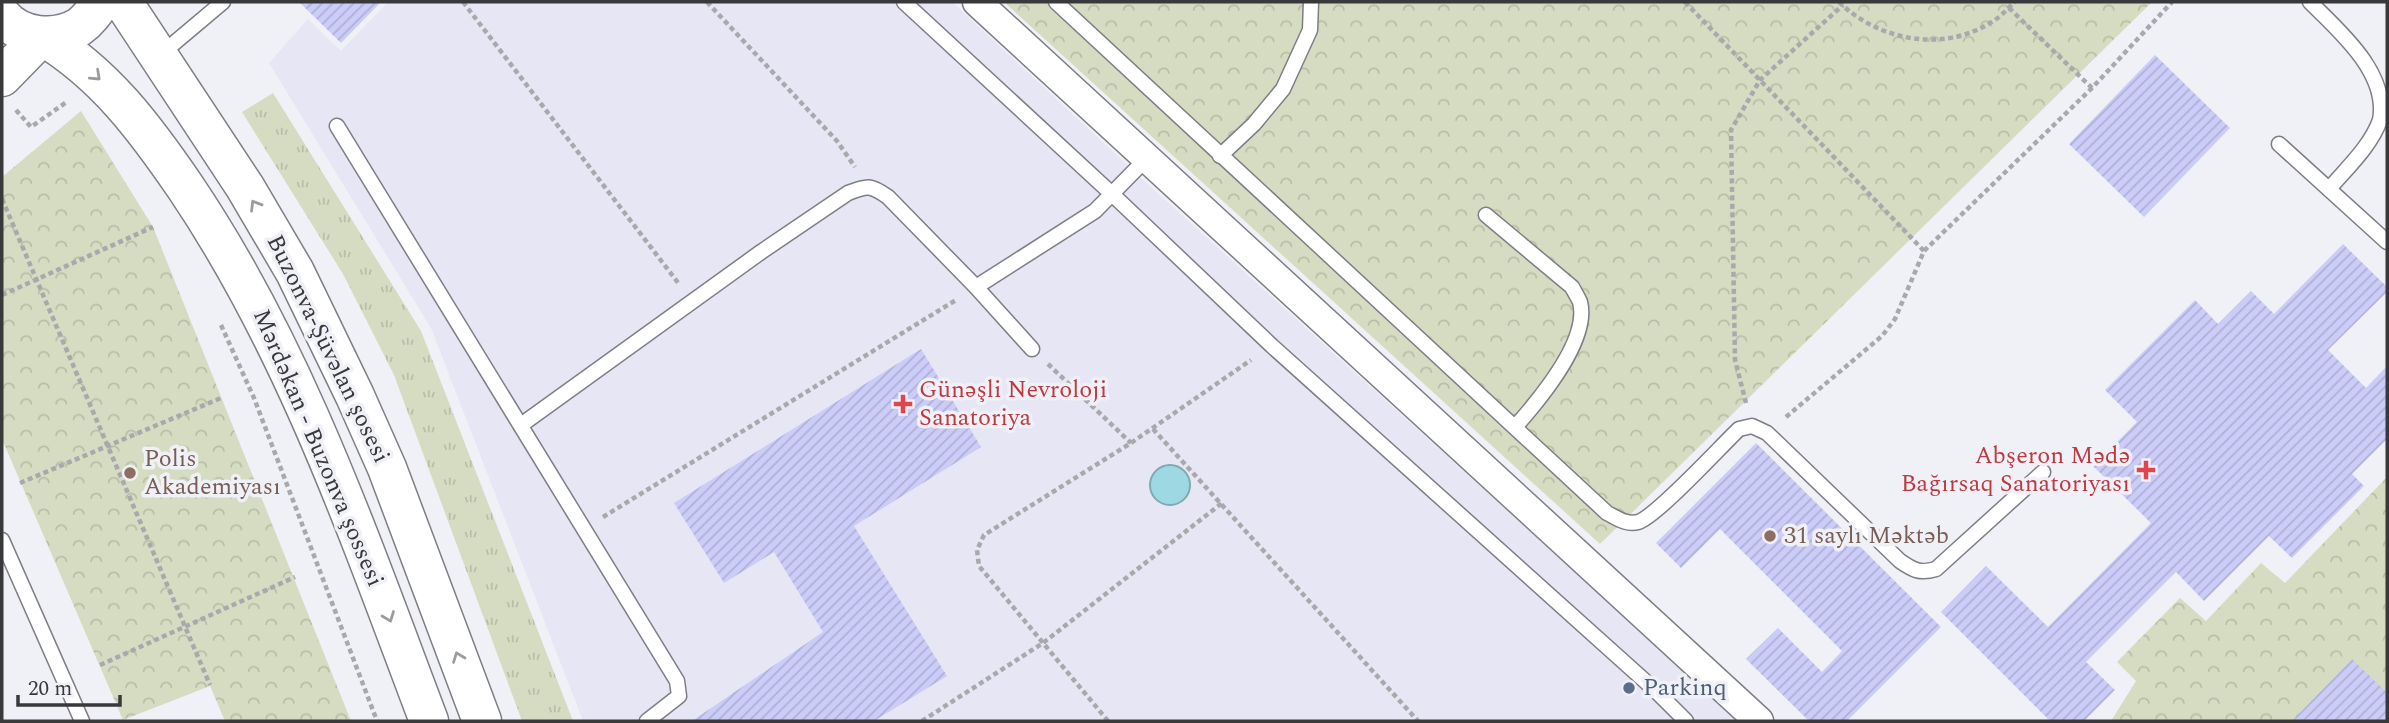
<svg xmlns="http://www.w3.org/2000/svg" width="2389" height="723" font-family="Spectral,serif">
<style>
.built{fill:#e6e6f5}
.grass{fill:url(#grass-tufts)}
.park{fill:url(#park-crowns)}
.water{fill:#9ed9e3;stroke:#80a9b1;stroke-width:2}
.building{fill:url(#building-hatch)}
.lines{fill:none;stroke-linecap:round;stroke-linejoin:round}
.service-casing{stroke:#7e7e85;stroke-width:17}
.minor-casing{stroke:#7e7e85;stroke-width:31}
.secondary-casing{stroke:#7e7e85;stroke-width:41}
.primary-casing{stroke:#7e7e85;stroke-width:41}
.path{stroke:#a8a8ad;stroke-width:4.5;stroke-dasharray:5 3.5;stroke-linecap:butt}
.service{stroke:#fff;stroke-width:14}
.minor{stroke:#fff;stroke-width:28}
.secondary{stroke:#fff;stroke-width:38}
.primary{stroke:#fff;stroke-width:38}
.oneway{stroke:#9c9c9e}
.health-dot{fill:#e0444e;stroke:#f0f0f7;stroke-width:2.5}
.education-dot{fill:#8d6e63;stroke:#f0f0f7;stroke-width:2.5}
.service-dot{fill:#5c6f8a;stroke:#f0f0f7;stroke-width:2.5}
.labels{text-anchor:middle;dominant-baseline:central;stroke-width:7;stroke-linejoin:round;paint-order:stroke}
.street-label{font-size:24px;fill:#39393c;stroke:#f0f0f7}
.health-label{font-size:24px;fill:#be3a42;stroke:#f0f0f7;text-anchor:start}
.education-label{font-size:24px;fill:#785e54;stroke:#f0f0f7;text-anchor:start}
.service-label{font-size:24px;fill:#4e5e75;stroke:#f0f0f7;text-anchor:start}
</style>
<defs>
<pattern id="grass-tufts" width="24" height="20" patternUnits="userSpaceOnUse" patternTransform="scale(1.75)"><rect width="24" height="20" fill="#d5dcc1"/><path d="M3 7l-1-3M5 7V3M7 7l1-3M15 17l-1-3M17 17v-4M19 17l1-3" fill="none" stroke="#b8bea7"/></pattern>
<pattern id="park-crowns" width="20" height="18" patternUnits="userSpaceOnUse" patternTransform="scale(1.75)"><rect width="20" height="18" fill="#d5dcc1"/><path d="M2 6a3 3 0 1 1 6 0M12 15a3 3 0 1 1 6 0" fill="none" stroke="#b8bea7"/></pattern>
<pattern id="building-hatch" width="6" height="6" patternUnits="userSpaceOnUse" patternTransform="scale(1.75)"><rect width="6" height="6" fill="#cbccf8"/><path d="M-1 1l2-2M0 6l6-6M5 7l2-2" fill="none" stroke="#afb0d6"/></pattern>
</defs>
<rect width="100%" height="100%" fill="#f0f0f7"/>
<path class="built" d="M388,2H952L1150,186L1738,721H583L431,328L269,63L308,19L341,51Z"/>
<path class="grass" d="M273,93L421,331L573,721H522L394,375L343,274L242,112Z"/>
<g class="park">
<path d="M1004,2H2152L1600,544Z"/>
<path d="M81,111L153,227L351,721H225L210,686L123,720L2,439V177Z"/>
<path d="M2387,477V721H2111L2136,681L2117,662L2180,598L2206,621L2261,563L2285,583Z"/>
</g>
<circle class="water" cx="1170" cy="485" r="20"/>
<g class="building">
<path d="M299,2H381L341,43Z"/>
<path d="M2155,55L2230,128L2144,217L2069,144Z"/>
<path d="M2343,244L2387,287V292L2328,350L2366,388L2387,366V439L2352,474L2364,486L2292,558L2269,536L2204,601L2176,572L2086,662L2115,690L2084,721H2050L1941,612L1986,566L2048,627L2151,523L2093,466L2137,422L2105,390L2195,300L2218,324L2251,291L2274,314Z"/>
<path d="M921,349L981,447L854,526L947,676L874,721H692L823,632L774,552L724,583L674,503Z"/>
<path d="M1756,443L1941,627L1847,721H1809L1746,659L1778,628L1822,672L1842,651L1720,529L1681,568L1656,543Z"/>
<path d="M2352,659L2387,693V721H2295L2293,720Z"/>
</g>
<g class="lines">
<defs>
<g id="service">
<path d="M904,2L1113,195L1272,346L1655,690L1686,721"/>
<path d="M1056,2L1607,513C1617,518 1626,525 1638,522C1656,517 1721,446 1739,429L1752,426L1767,433L1900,561C1913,570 1920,574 1936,569L2043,472"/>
<path d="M2310,2C2339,31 2389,73 2380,120C2371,146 2346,169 2329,189"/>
<path d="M160,55L223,2"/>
<path d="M337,126L677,681L679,696L647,721"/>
<path d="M2279,144L2387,242"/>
<path d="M1220,156L1254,124L1283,89L1310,30L1311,2"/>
<path d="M1486,215L1572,287C1574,291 1578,297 1580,302C1590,340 1539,400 1516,426"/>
<path d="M976,287L1095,211L1147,158"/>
<path d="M521,425L761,252L848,193C868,185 871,185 888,197L976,287L1032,349"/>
<path d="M2,540L82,721"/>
</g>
<path id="minor" d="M977,2L1759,721"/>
<path id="secondary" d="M2,77L42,36"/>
<g id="primary">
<path d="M123,2L245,187L295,272L355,396L387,468L482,721"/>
<path d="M2,16C20,38 55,41 79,27C89,20 95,11 101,2"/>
<path d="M42,36C105,74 145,128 186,188C296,351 360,539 429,721"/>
</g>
</defs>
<use href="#service" class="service-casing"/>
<use href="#minor" class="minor-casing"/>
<use href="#secondary" class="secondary-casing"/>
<use href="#primary" class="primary-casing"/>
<g class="path">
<path d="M463,2L679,284"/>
<path d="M707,2L837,141L855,167"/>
<path d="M1685,2L1924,251"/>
<path d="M1839,2C1881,43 1950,54 1999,17C2005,12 2010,6 2015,2"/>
<path d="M2009,8L2092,88"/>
<path d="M16,110L31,127L68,101"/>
<path d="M2,199L210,685"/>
<path d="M2,295L153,227"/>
<path d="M221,325L254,398L377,721"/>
<path d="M1048,364L1131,443"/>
<path d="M1746,403L1735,360L1731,130L1760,80L1843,5"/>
<path d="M1786,417L1882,336L1895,319L1924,251L2092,88L2172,2"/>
<path d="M1153,429L1418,721"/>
<path d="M20,483L221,398"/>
<path d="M603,517L956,300"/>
<path d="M100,665L295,577"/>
<path d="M922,721L1043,643L1222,503"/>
<path d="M1108,721L979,566L977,550L984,535L1131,443L1251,360"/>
</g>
<use href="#service" class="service"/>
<use href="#minor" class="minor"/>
<use href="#secondary" class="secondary"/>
<use href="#primary" class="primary"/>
</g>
<defs><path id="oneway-chevron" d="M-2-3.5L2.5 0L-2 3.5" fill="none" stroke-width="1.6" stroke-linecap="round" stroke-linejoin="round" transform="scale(1.75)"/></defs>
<g class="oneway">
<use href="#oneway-chevron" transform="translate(96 76) rotate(43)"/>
<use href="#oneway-chevron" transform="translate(255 205) rotate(-121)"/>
<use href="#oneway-chevron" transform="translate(389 617) rotate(69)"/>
<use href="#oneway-chevron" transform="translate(458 657) rotate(-111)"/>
</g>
<g class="health-dot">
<path d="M899.5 393.5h7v7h7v7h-7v7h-7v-7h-7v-7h7z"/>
<path d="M2142.5 459.5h7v7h7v7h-7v7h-7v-7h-7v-7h7z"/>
</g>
<g class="education-dot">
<circle cx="130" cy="473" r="7"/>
<circle cx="1770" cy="536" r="7"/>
</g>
<circle class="service-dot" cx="1629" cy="688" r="7"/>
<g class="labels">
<g class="street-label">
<text transform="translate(328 349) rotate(64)">Buzonva-Şüvəlan şosesi</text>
<text transform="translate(318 448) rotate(67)">Mərdəkan - Buzonva şossesi</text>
</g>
<g class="health-label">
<text x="919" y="390">Günəşli Nevroloji<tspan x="919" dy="28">Sanatoriya</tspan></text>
<text x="2130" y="456" text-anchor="end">Abşeron Mədə<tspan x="2130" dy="28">Bağırsaq Sanatoriyası</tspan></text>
</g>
<g class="education-label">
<text x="144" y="459">Polis<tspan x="144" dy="28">Akademiyası</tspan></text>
<text x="1784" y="536">31 saylı Məktəb</text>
</g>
<g class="service-label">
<text x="1643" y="688">Parkinq</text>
</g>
</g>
<rect width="2389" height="723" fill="none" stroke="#39393c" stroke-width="7"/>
<path d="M18 695v10h102v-10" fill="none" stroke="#39393c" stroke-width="3.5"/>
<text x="28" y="695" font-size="21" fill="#39393c" stroke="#f0f0f7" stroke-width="5" paint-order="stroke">20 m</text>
</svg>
